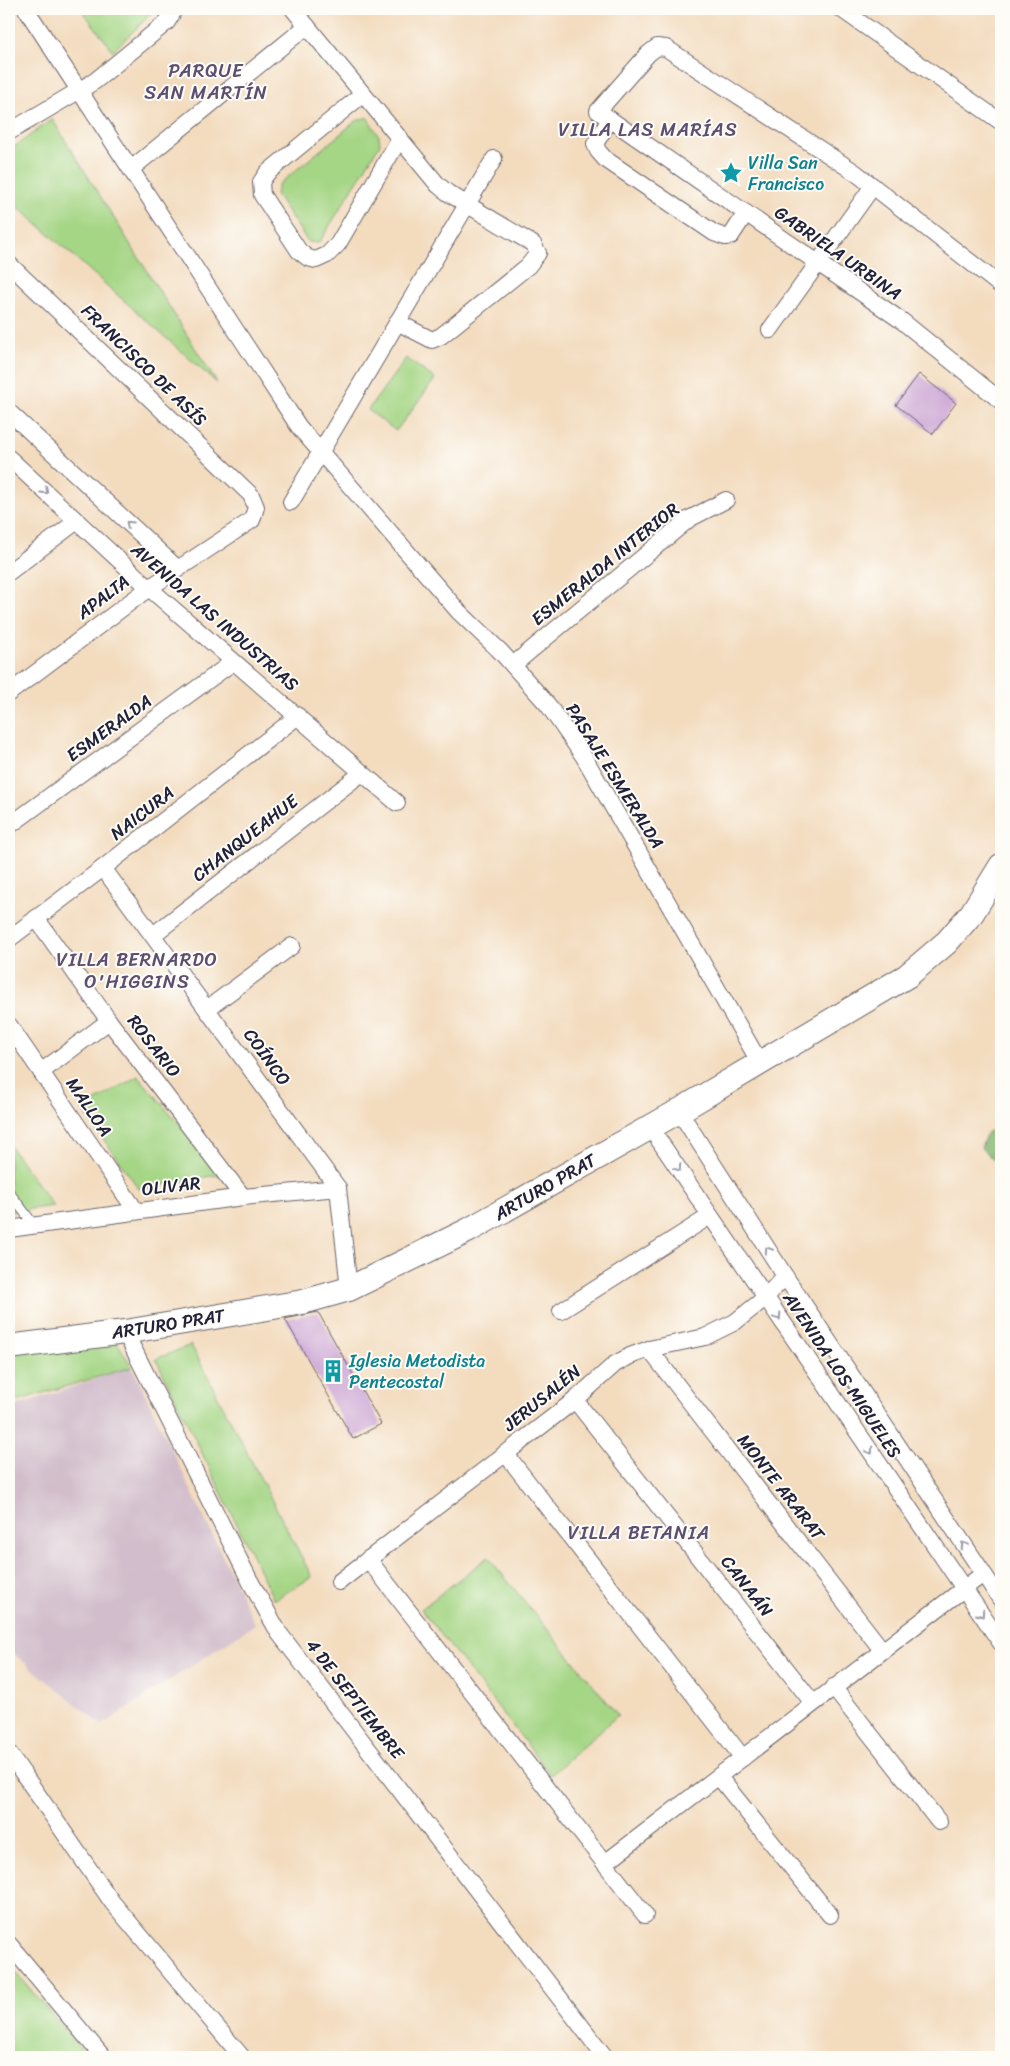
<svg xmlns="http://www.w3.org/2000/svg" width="1010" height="2066" font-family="Sriracha,sans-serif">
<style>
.industrial{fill:#d1bdcb}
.green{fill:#a5d685;stroke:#647c60}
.forest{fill:#84b772;stroke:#536c56}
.building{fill:#cba3d4}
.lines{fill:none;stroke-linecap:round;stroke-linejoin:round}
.lane-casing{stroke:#6b6369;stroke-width:11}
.street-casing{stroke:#6b6369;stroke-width:18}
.secondary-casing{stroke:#6b6369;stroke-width:26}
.lane{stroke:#fff;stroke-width:9}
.street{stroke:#fff;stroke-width:16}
.secondary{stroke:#fff;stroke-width:24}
.oneway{stroke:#9c9ca7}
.labels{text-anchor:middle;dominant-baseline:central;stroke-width:4;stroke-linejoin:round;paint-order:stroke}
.culture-label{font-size:18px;fill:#0d838f;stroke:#fdfcf7;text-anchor:start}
.street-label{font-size:18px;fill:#22223b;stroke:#fdfcf7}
.neighbourhood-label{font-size:19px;letter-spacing:1px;fill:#5d4f71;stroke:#fdfcf7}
</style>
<rect width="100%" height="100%" fill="#fdfcf7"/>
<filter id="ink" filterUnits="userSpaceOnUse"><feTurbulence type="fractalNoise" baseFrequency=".02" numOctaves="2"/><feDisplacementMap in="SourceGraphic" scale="10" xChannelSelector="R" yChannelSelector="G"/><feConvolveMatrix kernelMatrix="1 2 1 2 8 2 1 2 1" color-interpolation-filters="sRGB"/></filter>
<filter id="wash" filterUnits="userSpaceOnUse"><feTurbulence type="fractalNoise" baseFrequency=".0096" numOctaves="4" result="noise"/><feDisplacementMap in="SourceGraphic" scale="20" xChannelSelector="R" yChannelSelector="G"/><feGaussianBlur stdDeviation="1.12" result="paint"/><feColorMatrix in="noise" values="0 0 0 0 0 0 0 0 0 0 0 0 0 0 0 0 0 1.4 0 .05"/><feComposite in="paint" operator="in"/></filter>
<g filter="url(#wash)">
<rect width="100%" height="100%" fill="#f3dbbe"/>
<path class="industrial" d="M132,1367L255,1624L102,1725L9,1650V1408Z"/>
<g class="green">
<path d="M81,9H152L150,15L113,51Z"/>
<path d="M367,117L379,136L380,144L319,243L308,242L276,194L278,185L356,121Z"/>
<path d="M52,119L217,383L9,199V151Z"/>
<path d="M406,358L435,379L396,431L368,410Z"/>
<path d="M138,1076L223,1174L139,1189L82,1109Z"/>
<path d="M9,1145L53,1206L9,1212Z"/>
<path d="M111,1332L132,1367L9,1403V1345Z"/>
<path d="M191,1345L312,1577L274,1600L156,1359Z"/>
<path d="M488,1557L618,1715L551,1775L421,1609Z"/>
<path d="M9,1964L88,2057H9Z"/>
</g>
<path class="forest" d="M1001,1127V1167L981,1148L987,1132Z"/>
<g id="blocks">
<g class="building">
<path d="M919,374L956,403L933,434L896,405Z"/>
<path d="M318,1312L381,1424L353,1439L285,1319Z"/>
</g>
</g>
</g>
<g filter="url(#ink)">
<use href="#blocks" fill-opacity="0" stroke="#6b6369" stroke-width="1"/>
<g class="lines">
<defs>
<path id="lane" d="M9,1192L34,1225"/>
<g id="street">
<path d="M26,9L299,427L459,612L501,652L548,705L584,757L760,1063"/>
<path d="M293,9L438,185L448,193L533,244L538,253L528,266L441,336L432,340L397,322"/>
<path d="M841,9L1001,122"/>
<path d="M363,94L267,173L261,182L262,195L299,251L308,258L316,260L327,255L338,244L400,138"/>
<path d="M610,119L595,144L598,151L605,159L714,233L725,237L731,236L746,213"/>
<path d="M9,132L95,81L167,22L172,14L169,9"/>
<path d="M131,169L307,26"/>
<path d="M9,264L251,495L256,507L252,520L149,588L9,693"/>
<path d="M1001,286L856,173L666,48L657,47L648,54L598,111L902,321L1001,401"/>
<path d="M770,330L873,186"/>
<path d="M9,412L178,569"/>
<path d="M9,458L149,588L397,803"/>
<path d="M291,502L494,159"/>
<path d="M9,572L77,521"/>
<path d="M513,665L689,519L726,500"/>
<path d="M9,826L233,662"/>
<path d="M103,868L338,1188L349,1289"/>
<path d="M36,918L109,1021L243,1197"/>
<path d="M153,935L362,773"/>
<path d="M9,939L103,868L298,716"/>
<path d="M207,1009L292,946"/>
<path d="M9,1025L136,1211"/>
<path d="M41,1072L109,1021"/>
<path d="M679,1111L785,1276L1001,1600"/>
<path d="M650,1127L1001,1643"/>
<path d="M9,1229L243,1197L338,1188"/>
<path d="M561,1311L710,1216"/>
<path d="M125,1332L250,1581L279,1633L605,2057"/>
<path d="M649,1349L882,1650"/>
<path d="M575,1400L813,1703"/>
<path d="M505,1453L743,1758"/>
<path d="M368,1559L645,1915"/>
<path d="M339,1582L575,1400L615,1364L630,1356L649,1349L705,1337L735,1322L765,1298L785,1276"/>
<path d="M833,1687L939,1822"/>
<path d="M9,1753L112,1902L242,2057"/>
<path d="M719,1777L830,1915"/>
<path d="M605,1863L983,1574"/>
<path d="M9,1944L103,2057"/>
</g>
<path id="secondary" d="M9,1347L125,1332L303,1302L349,1289L469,1230L679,1111L907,976L947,942L972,913L1001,866"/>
</defs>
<use href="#lane" class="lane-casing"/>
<use href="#street" class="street-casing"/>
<use href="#secondary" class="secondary-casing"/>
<use href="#lane" class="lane"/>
<use href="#street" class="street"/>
<use href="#secondary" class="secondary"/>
</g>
<defs><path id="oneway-chevron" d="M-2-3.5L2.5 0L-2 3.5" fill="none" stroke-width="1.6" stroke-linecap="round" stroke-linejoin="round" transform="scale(1.25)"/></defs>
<g class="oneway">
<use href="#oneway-chevron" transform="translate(45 491) rotate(43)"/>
<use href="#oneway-chevron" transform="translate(129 524) rotate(-137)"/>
<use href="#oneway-chevron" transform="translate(678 1168) rotate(56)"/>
<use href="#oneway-chevron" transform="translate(768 1250) rotate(-123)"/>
<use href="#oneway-chevron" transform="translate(778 1317) rotate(56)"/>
<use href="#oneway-chevron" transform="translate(870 1451) rotate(56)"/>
<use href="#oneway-chevron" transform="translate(964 1545) rotate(-124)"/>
<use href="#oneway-chevron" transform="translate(981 1614) rotate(55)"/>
</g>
</g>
<defs>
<symbol id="sight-bare" viewBox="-9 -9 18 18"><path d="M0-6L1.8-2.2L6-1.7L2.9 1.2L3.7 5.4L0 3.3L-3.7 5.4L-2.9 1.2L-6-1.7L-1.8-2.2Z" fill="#0f9aa8" stroke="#fdfcf7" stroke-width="2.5" paint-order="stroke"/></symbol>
<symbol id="building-bare" viewBox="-9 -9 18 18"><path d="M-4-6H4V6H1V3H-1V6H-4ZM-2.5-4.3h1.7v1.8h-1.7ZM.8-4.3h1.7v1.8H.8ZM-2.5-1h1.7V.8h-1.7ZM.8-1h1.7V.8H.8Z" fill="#0f9aa8" stroke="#fdfcf7" stroke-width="2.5" paint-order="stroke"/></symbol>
</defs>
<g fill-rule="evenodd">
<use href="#sight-bare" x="715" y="157" width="32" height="32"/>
<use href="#building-bare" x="317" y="1355" width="32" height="32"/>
</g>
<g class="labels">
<g class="culture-label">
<text x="748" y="163">Villa San<tspan x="748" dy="21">Francisco</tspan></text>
<text x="349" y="1361">Iglesia Metodista<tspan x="349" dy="21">Pentecostal</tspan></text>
</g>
<g class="street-label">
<text transform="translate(838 253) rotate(35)">GABRIELA URBINA</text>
<text transform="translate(144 365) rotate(44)">FRANCISCO DE ASÍS</text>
<text transform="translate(605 564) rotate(-39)">ESMERALDA INTERIOR</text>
<text transform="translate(103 597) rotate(-37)">APALTA</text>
<text transform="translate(215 617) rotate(41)">AVENIDA LAS INDUSTRIAS</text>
<text transform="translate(109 728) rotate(-36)">ESMERALDA</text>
<text transform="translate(615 776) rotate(58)">PASAJE ESMERALDA</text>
<text transform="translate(142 813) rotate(-38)">NAICURA</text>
<text transform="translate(245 838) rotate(-38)">CHANQUEAHUE</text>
<text transform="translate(154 1046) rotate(52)">ROSARIO</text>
<text transform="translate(267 1057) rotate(54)">COÍNCO</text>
<text transform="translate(89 1107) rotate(56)">MALLOA</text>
<text transform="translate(171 1186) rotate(-7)">OLIVAR</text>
<text transform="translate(545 1187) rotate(-30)">ARTURO PRAT</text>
<text transform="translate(168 1324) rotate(-9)">ARTURO PRAT</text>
<text transform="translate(842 1375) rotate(56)">AVENIDA LOS MIGUELES</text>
<text transform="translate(542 1398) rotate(-39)">JERUSALÉN</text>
<text transform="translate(781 1487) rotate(52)">MONTE ARARAT</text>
<text transform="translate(747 1586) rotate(52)">CANAÁN</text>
<text transform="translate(355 1699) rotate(52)">4 DE SEPTIEMBRE</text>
</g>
<g class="neighbourhood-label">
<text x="206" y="70">PARQUE<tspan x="206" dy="22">SAN MARTÍN</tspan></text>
<text x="648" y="129">VILLA LAS MARÍAS</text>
<text x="137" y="959">VILLA BERNARDO<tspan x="137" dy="22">O'HIGGINS</tspan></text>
<text x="639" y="1532">VILLA BETANIA</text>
</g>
</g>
<rect width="1010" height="2066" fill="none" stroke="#fdfcf7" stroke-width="30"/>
</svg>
